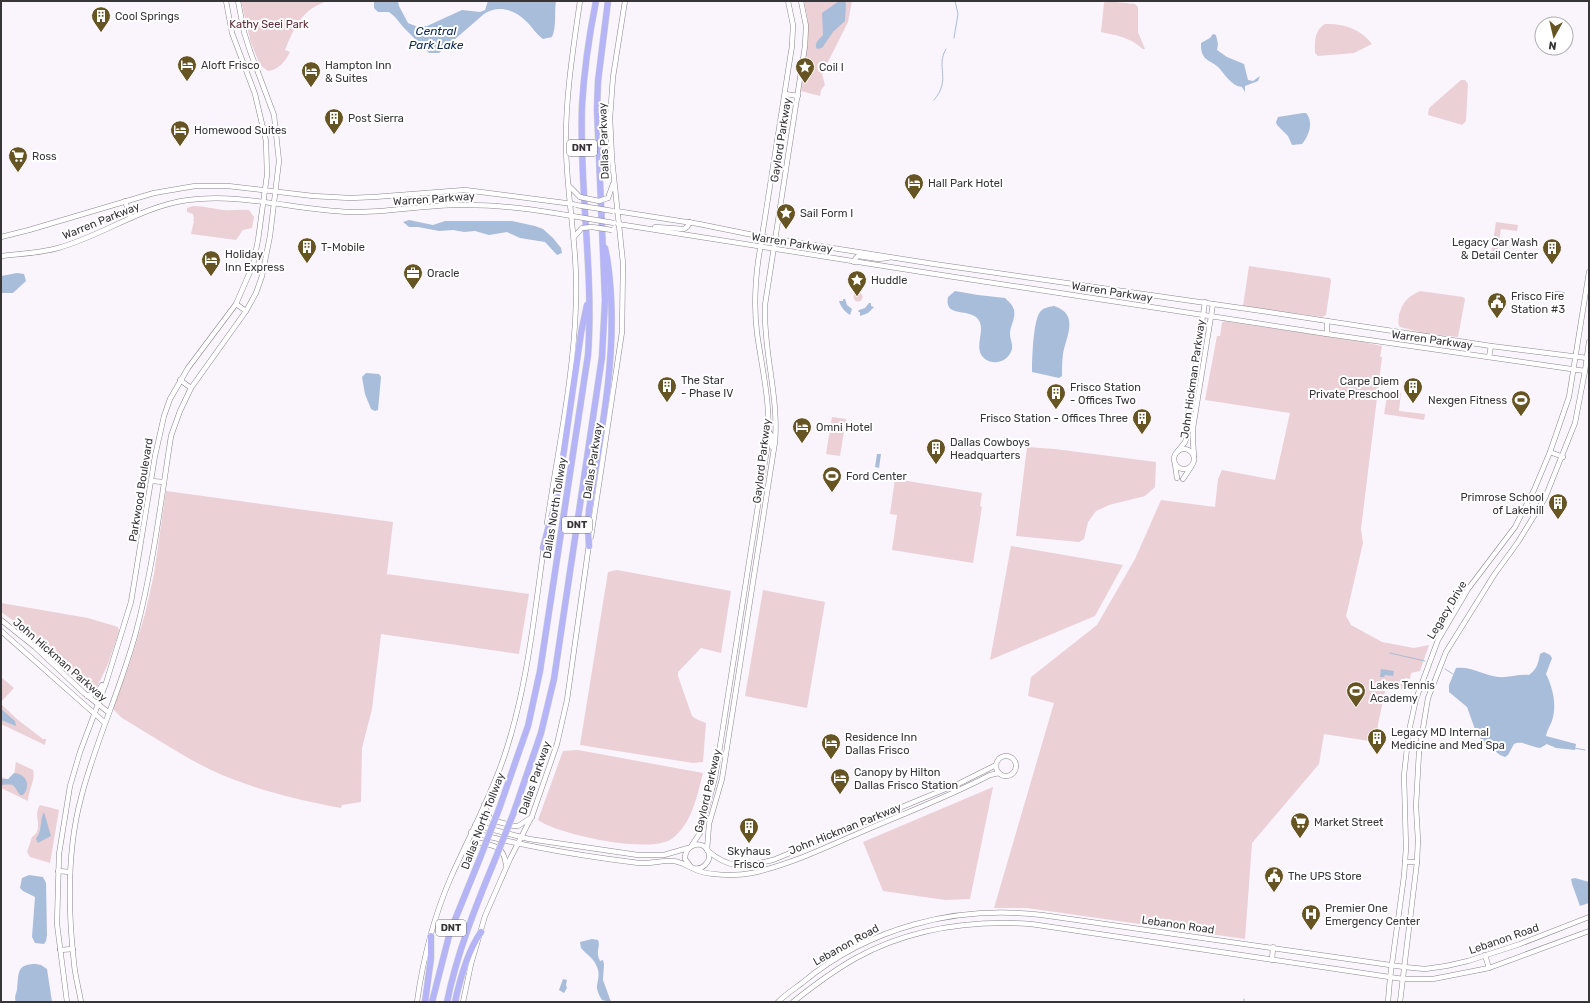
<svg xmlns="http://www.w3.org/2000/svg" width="1590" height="1003" font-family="Rubik,sans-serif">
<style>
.green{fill:#ebd0d5}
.water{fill:#a8bdda}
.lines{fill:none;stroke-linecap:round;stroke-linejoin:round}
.stream{stroke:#a8bdda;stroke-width:1}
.secondary-casing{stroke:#8b868e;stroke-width:5.5}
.highway-casing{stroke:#d7d7d7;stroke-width:7}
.secondary{stroke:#fff;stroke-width:4.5}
.highway{stroke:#b4b4f6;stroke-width:6}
.secondary-bridge-casing{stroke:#8b868e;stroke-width:5.5;stroke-linecap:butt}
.highway-bridge-casing{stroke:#d7d7d7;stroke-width:7;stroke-linecap:butt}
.secondary-bridge{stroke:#fff;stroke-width:4.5}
.highway-bridge{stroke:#b4b4f6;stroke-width:6}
.labels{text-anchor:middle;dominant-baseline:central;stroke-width:4;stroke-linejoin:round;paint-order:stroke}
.shield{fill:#fff;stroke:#737274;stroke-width:1}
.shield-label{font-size:10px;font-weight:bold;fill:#373538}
.poi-label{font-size:11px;fill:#373538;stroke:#fff;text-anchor:start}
.park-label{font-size:11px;fill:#612c38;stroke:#fff}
.street-label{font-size:11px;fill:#373538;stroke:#fff}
.water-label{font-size:12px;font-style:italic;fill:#0b284e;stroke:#fff}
</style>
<rect width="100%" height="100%" fill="#faf4fd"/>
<g class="green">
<path d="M241,1H328C302,9 295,26 285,50L290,52C286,61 278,70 268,71L260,65L251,43Z"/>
<path d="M804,1H852L848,22L822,74L825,85L821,90L820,96L801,91L808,40V21Z"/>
<path d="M1106,1L1135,4L1138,7V32L1145,49H1143C1129,37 1119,36 1101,32L1104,3Z"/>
<path d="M1325,24C1343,23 1361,29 1372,44L1354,53L1318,56L1315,53C1315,41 1314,31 1325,24Z"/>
<path d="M1461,80H1465L1468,84L1466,121L1462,125L1459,124L1428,115L1429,108Z"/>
<path d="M193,206C204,206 213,209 224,210C232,211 241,209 249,210L254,217L252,228L243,230L236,240L191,234L194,221H193L194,219L193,214L187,212V208Z"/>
<path d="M1496,222L1518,225L1517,231L1501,229L1497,255L1491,254Z"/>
<path d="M1249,266L1330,278L1331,281L1326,315L1322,317L1243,306Z"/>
<path d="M1420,291L1463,297L1465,299L1458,337L1427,334L1400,327C1397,323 1399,319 1399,315C1402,302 1409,296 1420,291Z"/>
<circle cx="858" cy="297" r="4.5"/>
<path d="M1224,321L1363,342L1382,346L1380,357H1382L1361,529L1363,543L1346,616L1351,625L1382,642L1414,648L1429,645L1420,671L1411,673L1410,679L1405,678L1403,689L1386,687L1378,724L1376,742L1324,734L1319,764L1252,843L1245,939L1027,908H994L1054,703L1028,696L1031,677L1097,625L1135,559L1161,500L1215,507L1218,479L1222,470L1275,480L1290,413L1205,400L1217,336H1220L1222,323Z"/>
<path d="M1388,391L1401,393L1399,411L1425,414L1424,420L1384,414Z"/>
<path d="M832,417L846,419L840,456L826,454Z"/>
<path d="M1027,447L1055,449L1156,462L1155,487L1145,496L1109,505L1096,511L1088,522L1084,539L1079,542L1016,536Z"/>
<path d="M895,479L982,493L980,506L982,507L973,563L892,550L897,515L890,514Z"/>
<path d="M166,491L393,522L387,574L529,594L519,654L381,634L372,709L362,748L361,802L342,805L341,808C297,800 248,788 207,768C179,754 149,734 122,718L113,709L131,660L145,614L154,574Z"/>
<path d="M1011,546L1123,565L1095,616L990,660Z"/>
<path d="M617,570L731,591L721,653L701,648L678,672V676L692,716L696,719L706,723L703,762L693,763L580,745L608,572Z"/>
<path d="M763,590L825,602L807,708L745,696Z"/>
<path d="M1,603L88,618L118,627L119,631L108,664L97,687L89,689L81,683L70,670L46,651L24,628L1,612Z"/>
<path d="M1,677L14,688L1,702Z"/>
<path d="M1,704L18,720L43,739H46L45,745L1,724Z"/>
<path d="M578,750L703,773C697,796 692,823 673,838C653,855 559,835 538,820L563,751Z"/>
<path d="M16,762L33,770C36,779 28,791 28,801L1,788V777L13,781Z"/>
<path d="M993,787L970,899L945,900L883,891L863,842Z"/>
<path d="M40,805L59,810L50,863L30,857L27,852L32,837C45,829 32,815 40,805Z"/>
</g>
<g class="water">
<path d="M374,1H398L399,6L408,23L418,27L427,26L462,10L480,12L485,10L488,1H556C554,12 557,26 552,37L543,39C536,34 533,28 527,22C515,10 499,4 484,14L439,53H429L404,28L395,17L389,12H378L374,8Z"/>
<path d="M839,1H845L846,4L845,21L833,32L822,48L817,49C813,43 820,39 823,35L822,13Z"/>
<path d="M1213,34L1216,35L1218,44L1217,50L1227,57L1244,64L1248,80L1253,81L1260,76L1258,81L1245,86V92L1242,87C1231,86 1225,74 1218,67C1214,63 1209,62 1205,58C1201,53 1201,48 1201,43L1210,38Z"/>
<path d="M1303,113H1306C1314,122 1309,136 1302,144L1292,145L1288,136L1277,125L1276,122L1278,117Z"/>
<path d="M409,220L433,225L445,221H512L535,226L543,229L553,238L561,248L562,253L557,255L545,242L520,238L507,232L489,235L475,231L464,232L453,230L439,231L418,227H409L403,222Z"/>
<path d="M17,273L24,274L26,281L13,293H1V276Z"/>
<path d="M1546,290L1565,292L1564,299L1562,301L1549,298L1550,293Z"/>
<path d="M955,291L978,295L1005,298C1008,301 1013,305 1014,310C1016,318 1010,326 1010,334C1010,339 1013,344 1012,349C1009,361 995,366 985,359C971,348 989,328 976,317C966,309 944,317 948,297Z"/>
<path d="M843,299H845L847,305L852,309L850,315C844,311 841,307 839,301H843Z"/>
<path d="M869,303H871V306L874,307L868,313L860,316V312H858L859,310L865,308Z"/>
<path d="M1054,306C1080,314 1066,337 1063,354C1062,361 1062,369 1062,376L1059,378L1032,372C1032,361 1033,321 1040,312C1043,308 1048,307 1054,306Z"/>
<path d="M366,373L379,374L381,377L378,410L375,411L371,409L365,394L362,377Z"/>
<path d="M877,454H881L879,468L875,467Z"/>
<path d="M1544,652L1550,655L1552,658L1546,674C1553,688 1557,705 1552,721C1550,726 1547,730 1546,736L1576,744L1575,750L1556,748L1547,744L1540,748C1531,747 1521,740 1514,744L1508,755L1505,757L1500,755L1481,740L1476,732L1467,707L1449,692V685L1456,668C1472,666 1482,675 1498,677C1508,678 1518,674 1529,675C1537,669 1538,664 1540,654Z"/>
<path d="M1381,669L1394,671L1393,676L1385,675L1384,677H1380Z"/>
<path d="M1,709L15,721L16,726L1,720Z"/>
<path d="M14,773C27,774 31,786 23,795H20C12,784 16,784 1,785V779H8Z"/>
<path d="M44,812L51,836L38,843L36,839C43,829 39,822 44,812Z"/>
<path d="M29,875L43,877L46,883L47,935L46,941L44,944L35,943L32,937L35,897L23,891L20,888L22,878Z"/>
<path d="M1575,878L1589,882V903L1580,906L1572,884L1571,879Z"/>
<path d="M592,939L598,940C601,946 595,951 600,961L603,960L604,964L603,980L611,1002L602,1000C600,997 596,989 597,986C598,979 600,974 597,967C594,958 587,955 581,948L580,942Z"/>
<path d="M36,964L41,965L47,969L52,1002H16C14,997 16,994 17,990C19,973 16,964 36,964Z"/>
<path d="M563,979L567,980L566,985L567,988L564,993L559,990Z"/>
</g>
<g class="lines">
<g class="stream">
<path d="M954,38L958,14L955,1"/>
<path d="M934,100C952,79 935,67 946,49"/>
<path d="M1390,653L1425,661"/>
<path d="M1445,669L1453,674"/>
<path d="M1574,748L1585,750"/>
<path d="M1244,1002V999"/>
</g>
<defs>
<g id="secondary">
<path d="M785,94L798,96"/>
<path d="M569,186L580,197"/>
<path d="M608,198L613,184"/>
<path d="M125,201L131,218"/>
<path d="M616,211L699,224L763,237L934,264L1262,311L1491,346L1587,358"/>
<path d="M618,224L922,272L1327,334L1585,371"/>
<path d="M655,227L684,229L687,227L690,222"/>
<path d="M1,237L29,230L154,193L195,186H228L313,196L350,198L374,197L465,190L573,204"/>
<path d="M574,237L582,228"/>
<path d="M1,256C20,254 40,253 58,248C102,236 142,206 188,200C242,193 296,210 350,212C386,213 422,205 458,205C498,204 538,210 578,217"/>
<path d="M854,262L856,258L858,256L878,259L888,258"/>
<path d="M236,304L246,311"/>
<path d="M1327,334V321"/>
<path d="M1489,357L1491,346"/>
<path d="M180,380L191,388"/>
<path d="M769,432L772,436V447"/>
<circle cx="1184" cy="459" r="10"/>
<path d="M1178,451L1185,442L1187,436L1188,415L1205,302"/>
<path d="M1550,452L1563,457"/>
<path d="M1194,456L1193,442V428L1213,304"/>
<path d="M1175,464L1177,478"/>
<path d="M1183,479L1191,467"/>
<path d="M151,481L164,482"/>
<path d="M547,523C558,449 574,376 576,302C578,250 567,199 566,148C565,99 573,50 580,1"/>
<path d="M591,537L622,332L623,263L612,159L610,118L613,77L625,1"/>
<path d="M1,620L35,647L84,693L108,712"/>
<path d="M1,631L104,722"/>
<path d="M87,696L97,693L102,685"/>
<circle cx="1006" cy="766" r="10"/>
<path d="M484,805L490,818L495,821L514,826H518L532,817"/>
<path d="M475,825L529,839L638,855H664L688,848"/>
<path d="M471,832C526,847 582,856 639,863C651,864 662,860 673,861C684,861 695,875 705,865C708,862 710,858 709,854C705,838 684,844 685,859L691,867"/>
<path d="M692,845L700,833L715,778L768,442C771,404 762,369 757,333C754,309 755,285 758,262L792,46L793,25L788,1"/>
<path d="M466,847L475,842C493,845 504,845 506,865"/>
<path d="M707,850L709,824L722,779L775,442C779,396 763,351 765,305L805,46L806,26L801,1"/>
<path d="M708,851C732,871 745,866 773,860L960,783L996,765"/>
<path d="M1405,862H1417"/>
<path d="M692,868C705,876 736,876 752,873C789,865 824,848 859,833C903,814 948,797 990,775L999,773"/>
<path d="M58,871L70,872"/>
<path d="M60,950L73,949"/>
<path d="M1485,955L1489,968"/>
<path d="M1272,960L1273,947"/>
<path d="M67,1002L57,924L59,854L70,786L80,752L106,683L131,602L155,456L164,416L170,399L188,368L236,304L253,265L258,240L267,175L266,141L255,94L232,33L226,1"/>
<path d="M81,1002C79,989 75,976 74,963C68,910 67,850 81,798C95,742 121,689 136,632C153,568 161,501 171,436L180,411L191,388L246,311L256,293L262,276L270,236L279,161L274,115L250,51L244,32L238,1"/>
<path d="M417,1002C423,959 434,916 451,877C469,837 490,798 504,757C527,689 534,617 544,546"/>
<path d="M463,1002L471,964L485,916L510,859L532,816L557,744L567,700L589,544"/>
<path d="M778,1002C785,995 794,989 802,983C869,927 956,905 1042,915L1404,967L1425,969L1446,966L1468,961L1520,944L1589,917"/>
<path d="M793,1002C813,986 833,971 856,958C909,929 971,920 1031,924L1403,979H1433L1489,968L1589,931"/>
<path d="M1388,1002L1390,978L1404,876L1406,848L1404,775L1409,731L1416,699L1438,640L1468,589L1515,527L1534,490L1550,452L1569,397L1589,272"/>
<path d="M1400,1002L1417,862L1418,840L1416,806L1419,752L1428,698L1446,652L1494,575L1518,542L1545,498L1575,423L1585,371L1589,342"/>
</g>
<g id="highway">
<path d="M589,546L588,526L589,510C600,439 615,368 611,296C610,280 609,264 605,248"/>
<path d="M543,548L558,491L581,333L587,305"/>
<path d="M499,809L528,726L540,671L588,355C594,272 579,189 582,106C584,71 589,36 596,1"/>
<path d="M514,812L541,733L554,679L602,357L605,300L597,109L598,81L608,1"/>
<path d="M425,1002L431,958V936"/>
<path d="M432,1002L450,932L480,858"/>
<path d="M447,1002C457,953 475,908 494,862"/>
<path d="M455,1002C460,979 467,952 481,932"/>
</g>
</defs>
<use href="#secondary" class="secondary-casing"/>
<use href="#highway" class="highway-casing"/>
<use href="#secondary" class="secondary"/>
<use href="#highway" class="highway"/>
<defs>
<g id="secondary-bridge">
<path d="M580,197L599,201L608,198"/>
<path d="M576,205L613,211"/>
<path d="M578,217L614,223"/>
<path d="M582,228L592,227L612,230"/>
</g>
<g id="highway-bridge">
<path d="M480,858L499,809"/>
<path d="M494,862L514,812"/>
</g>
</defs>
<use href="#secondary-bridge" class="secondary-bridge-casing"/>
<use href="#highway-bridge" class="highway-bridge-casing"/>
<use href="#secondary-bridge" class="secondary-bridge"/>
<use href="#highway-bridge" class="highway-bridge"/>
</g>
<defs>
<symbol id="building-pin" viewBox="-11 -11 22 30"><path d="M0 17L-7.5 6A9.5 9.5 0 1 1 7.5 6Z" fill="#665422" stroke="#fff"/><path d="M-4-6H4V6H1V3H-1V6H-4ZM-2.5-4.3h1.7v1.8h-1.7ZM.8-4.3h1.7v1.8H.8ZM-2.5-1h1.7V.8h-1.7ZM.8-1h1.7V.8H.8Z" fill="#fff"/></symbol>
<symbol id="hotel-pin" viewBox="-11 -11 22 30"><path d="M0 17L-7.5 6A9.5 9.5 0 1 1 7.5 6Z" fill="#665422" stroke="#fff"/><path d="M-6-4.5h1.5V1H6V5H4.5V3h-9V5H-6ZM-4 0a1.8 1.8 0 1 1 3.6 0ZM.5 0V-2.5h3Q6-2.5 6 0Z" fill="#fff"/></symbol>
<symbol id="sight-pin" viewBox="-11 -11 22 30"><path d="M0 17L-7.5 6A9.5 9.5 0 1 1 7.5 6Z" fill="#665422" stroke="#fff"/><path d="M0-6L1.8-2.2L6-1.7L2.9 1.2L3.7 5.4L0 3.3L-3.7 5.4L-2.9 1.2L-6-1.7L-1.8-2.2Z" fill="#fff"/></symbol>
<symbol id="supermarket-pin" viewBox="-11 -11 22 30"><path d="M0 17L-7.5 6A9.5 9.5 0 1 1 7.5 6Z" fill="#665422" stroke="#fff"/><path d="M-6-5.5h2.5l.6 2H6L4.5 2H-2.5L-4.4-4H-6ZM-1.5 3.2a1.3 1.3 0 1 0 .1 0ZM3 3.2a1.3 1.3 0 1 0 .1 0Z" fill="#fff"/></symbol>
<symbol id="office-pin" viewBox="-11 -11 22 30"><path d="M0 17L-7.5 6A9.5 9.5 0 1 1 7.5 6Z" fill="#665422" stroke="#fff"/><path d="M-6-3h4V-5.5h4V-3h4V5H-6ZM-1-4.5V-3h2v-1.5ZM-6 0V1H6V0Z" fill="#fff"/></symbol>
<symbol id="civic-pin" viewBox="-11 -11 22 30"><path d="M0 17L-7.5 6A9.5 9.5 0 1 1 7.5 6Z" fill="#665422" stroke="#fff"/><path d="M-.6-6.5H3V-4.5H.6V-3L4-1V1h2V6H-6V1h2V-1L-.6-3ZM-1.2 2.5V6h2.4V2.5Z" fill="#fff"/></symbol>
<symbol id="stadium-pin" viewBox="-11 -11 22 30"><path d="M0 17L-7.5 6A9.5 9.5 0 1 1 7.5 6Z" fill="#665422" stroke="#fff"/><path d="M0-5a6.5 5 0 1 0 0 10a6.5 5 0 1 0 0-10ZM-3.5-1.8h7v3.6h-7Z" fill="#fff"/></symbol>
<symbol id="hospital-pin" viewBox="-11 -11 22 30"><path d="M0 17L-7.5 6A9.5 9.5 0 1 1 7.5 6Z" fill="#665422" stroke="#fff"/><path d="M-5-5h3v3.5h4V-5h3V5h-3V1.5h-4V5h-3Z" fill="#fff"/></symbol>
</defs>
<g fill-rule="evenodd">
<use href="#building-pin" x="90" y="5" width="22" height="30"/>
<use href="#hotel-pin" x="176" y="54" width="22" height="30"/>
<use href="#sight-pin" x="794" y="56" width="22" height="30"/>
<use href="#hotel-pin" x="300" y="60" width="22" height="30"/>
<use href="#building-pin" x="323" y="107" width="22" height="30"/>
<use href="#hotel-pin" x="169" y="119" width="22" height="30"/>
<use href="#supermarket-pin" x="7" y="145" width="22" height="30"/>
<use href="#hotel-pin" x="903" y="172" width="22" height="30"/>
<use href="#sight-pin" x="775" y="202" width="22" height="30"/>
<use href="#building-pin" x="296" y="236" width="22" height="30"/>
<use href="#building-pin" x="1541" y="237" width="22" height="30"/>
<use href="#hotel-pin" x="200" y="249" width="22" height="30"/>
<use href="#office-pin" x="402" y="262" width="22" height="30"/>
<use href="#sight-pin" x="846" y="269" width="22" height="30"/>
<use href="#civic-pin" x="1486" y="291" width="22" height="30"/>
<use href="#building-pin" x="656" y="375" width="22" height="30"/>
<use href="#building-pin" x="1402" y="376" width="22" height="30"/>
<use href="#building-pin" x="1045" y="382" width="22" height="30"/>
<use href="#stadium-pin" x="1510" y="389" width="22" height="30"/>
<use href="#building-pin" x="1131" y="407" width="22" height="30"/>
<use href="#hotel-pin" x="791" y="416" width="22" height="30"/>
<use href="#building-pin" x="925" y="437" width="22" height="30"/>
<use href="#stadium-pin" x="821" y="465" width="22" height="30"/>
<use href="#building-pin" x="1547" y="492" width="22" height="30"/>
<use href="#stadium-pin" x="1345" y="680" width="22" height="30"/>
<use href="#building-pin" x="1366" y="727" width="22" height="30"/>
<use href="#hotel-pin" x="820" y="732" width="22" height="30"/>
<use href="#hotel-pin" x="829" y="767" width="22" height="30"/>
<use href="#supermarket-pin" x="1289" y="811" width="22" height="30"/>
<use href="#building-pin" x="738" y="816" width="22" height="30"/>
<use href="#civic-pin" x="1263" y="865" width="22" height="30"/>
<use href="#hospital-pin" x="1300" y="903" width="22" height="30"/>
</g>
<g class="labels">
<g class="shield">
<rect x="567" y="140" width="30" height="16" rx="3"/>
<rect x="562" y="517" width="30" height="16" rx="3"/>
<rect x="436" y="920" width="30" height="16" rx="3"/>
</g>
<g class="shield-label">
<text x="582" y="148">DNT</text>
<text x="577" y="525">DNT</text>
<text x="451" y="928">DNT</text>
</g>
<g class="poi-label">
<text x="115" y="16">Cool Springs</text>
<text x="201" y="65">Aloft Frisco</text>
<text x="325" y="65">Hampton Inn<tspan x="325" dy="13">&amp; Suites</tspan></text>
<text x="819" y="67">Coil I</text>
<text x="348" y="118">Post Sierra</text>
<text x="194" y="130">Homewood Suites</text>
<text x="32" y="156">Ross</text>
<text x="928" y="183">Hall Park Hotel</text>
<text x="800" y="213">Sail Form I</text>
<text x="1538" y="242" text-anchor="end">Legacy Car Wash<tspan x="1538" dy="13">&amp; Detail Center</tspan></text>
<text x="321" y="247">T-Mobile</text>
<text x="225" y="254">Holiday<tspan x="225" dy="13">Inn Express</tspan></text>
<text x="427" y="273">Oracle</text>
<text x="871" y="280">Huddle</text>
<text x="1511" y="296">Frisco Fire<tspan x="1511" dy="13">Station #3</tspan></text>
<text x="681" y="380">The Star<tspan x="681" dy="13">- Phase IV</tspan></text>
<text x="1399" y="381" text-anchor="end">Carpe Diem<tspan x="1399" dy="13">Private Preschool</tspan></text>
<text x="1070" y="387">Frisco Station<tspan x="1070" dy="13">- Offices Two</tspan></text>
<text x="1507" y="400" text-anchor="end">Nexgen Fitness</text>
<text x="1128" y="418" text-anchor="end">Frisco Station - Offices Three</text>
<text x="816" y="427">Omni Hotel</text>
<text x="950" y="442">Dallas Cowboys<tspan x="950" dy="13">Headquarters</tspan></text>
<text x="846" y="476">Ford Center</text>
<text x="1544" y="497" text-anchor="end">Primrose School<tspan x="1544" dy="13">of Lakehill</tspan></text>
<text x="1370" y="685">Lakes Tennis<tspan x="1370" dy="13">Academy</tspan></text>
<text x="1391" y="732">Legacy MD Internal<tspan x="1391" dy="13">Medicine and Med Spa</tspan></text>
<text x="845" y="737">Residence Inn<tspan x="845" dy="13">Dallas Frisco</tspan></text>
<text x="854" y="772">Canopy by Hilton<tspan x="854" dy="13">Dallas Frisco Station</tspan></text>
<text x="1314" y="822">Market Street</text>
<text x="749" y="851" text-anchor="middle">Skyhaus<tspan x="749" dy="13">Frisco</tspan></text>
<text x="1288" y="876">The UPS Store</text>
<text x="1325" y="908">Premier One<tspan x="1325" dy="13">Emergency Center</tspan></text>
</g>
<g class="park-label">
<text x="269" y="24">Kathy Seei Park</text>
</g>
<g class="street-label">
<text transform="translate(781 140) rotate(-81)">Gaylord Parkway</text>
<text transform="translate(604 141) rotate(-92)">Dallas Parkway</text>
<text transform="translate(434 199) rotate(-4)">Warren Parkway</text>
<text transform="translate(101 221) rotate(-22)">Warren Parkway</text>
<text transform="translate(792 243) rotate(9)">Warren Parkway</text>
<text transform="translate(1112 292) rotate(9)">Warren Parkway</text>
<text transform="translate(1432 340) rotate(8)">Warren Parkway</text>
<text transform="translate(1193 379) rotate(-82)">John Hickman Parkway</text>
<text transform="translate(593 461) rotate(-81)">Dallas Parkway</text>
<text transform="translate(762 461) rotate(-83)">Gaylord Parkway</text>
<text transform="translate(141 490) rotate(-81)">Parkwood Boulevard</text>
<text transform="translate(555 508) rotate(-81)">Dallas North Tollway</text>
<text transform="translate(1447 610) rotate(-59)">Legacy Drive</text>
<text transform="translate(60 660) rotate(41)">John Hickman Parkway</text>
<text transform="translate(535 778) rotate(-71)">Dallas Parkway</text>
<text transform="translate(708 791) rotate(-77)">Gaylord Parkway</text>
<text transform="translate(483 821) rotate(-69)">Dallas North Tollway</text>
<text transform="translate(845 829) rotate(-22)">John Hickman Parkway</text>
<text transform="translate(1178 925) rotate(8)">Lebanon Road</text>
<text transform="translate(1504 939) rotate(-19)">Lebanon Road</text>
<text transform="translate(846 945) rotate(-29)">Lebanon Road</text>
</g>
<g class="water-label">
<text x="436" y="31">Central<tspan x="436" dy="14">Park Lake</tspan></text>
</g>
</g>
<rect width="1590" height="1003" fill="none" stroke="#373538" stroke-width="4"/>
<g transform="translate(1554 36) rotate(188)"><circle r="19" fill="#ffffff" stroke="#afaeaf"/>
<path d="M0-3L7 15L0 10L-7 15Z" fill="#665422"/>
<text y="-6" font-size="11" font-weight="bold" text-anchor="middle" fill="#373538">N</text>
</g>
</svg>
